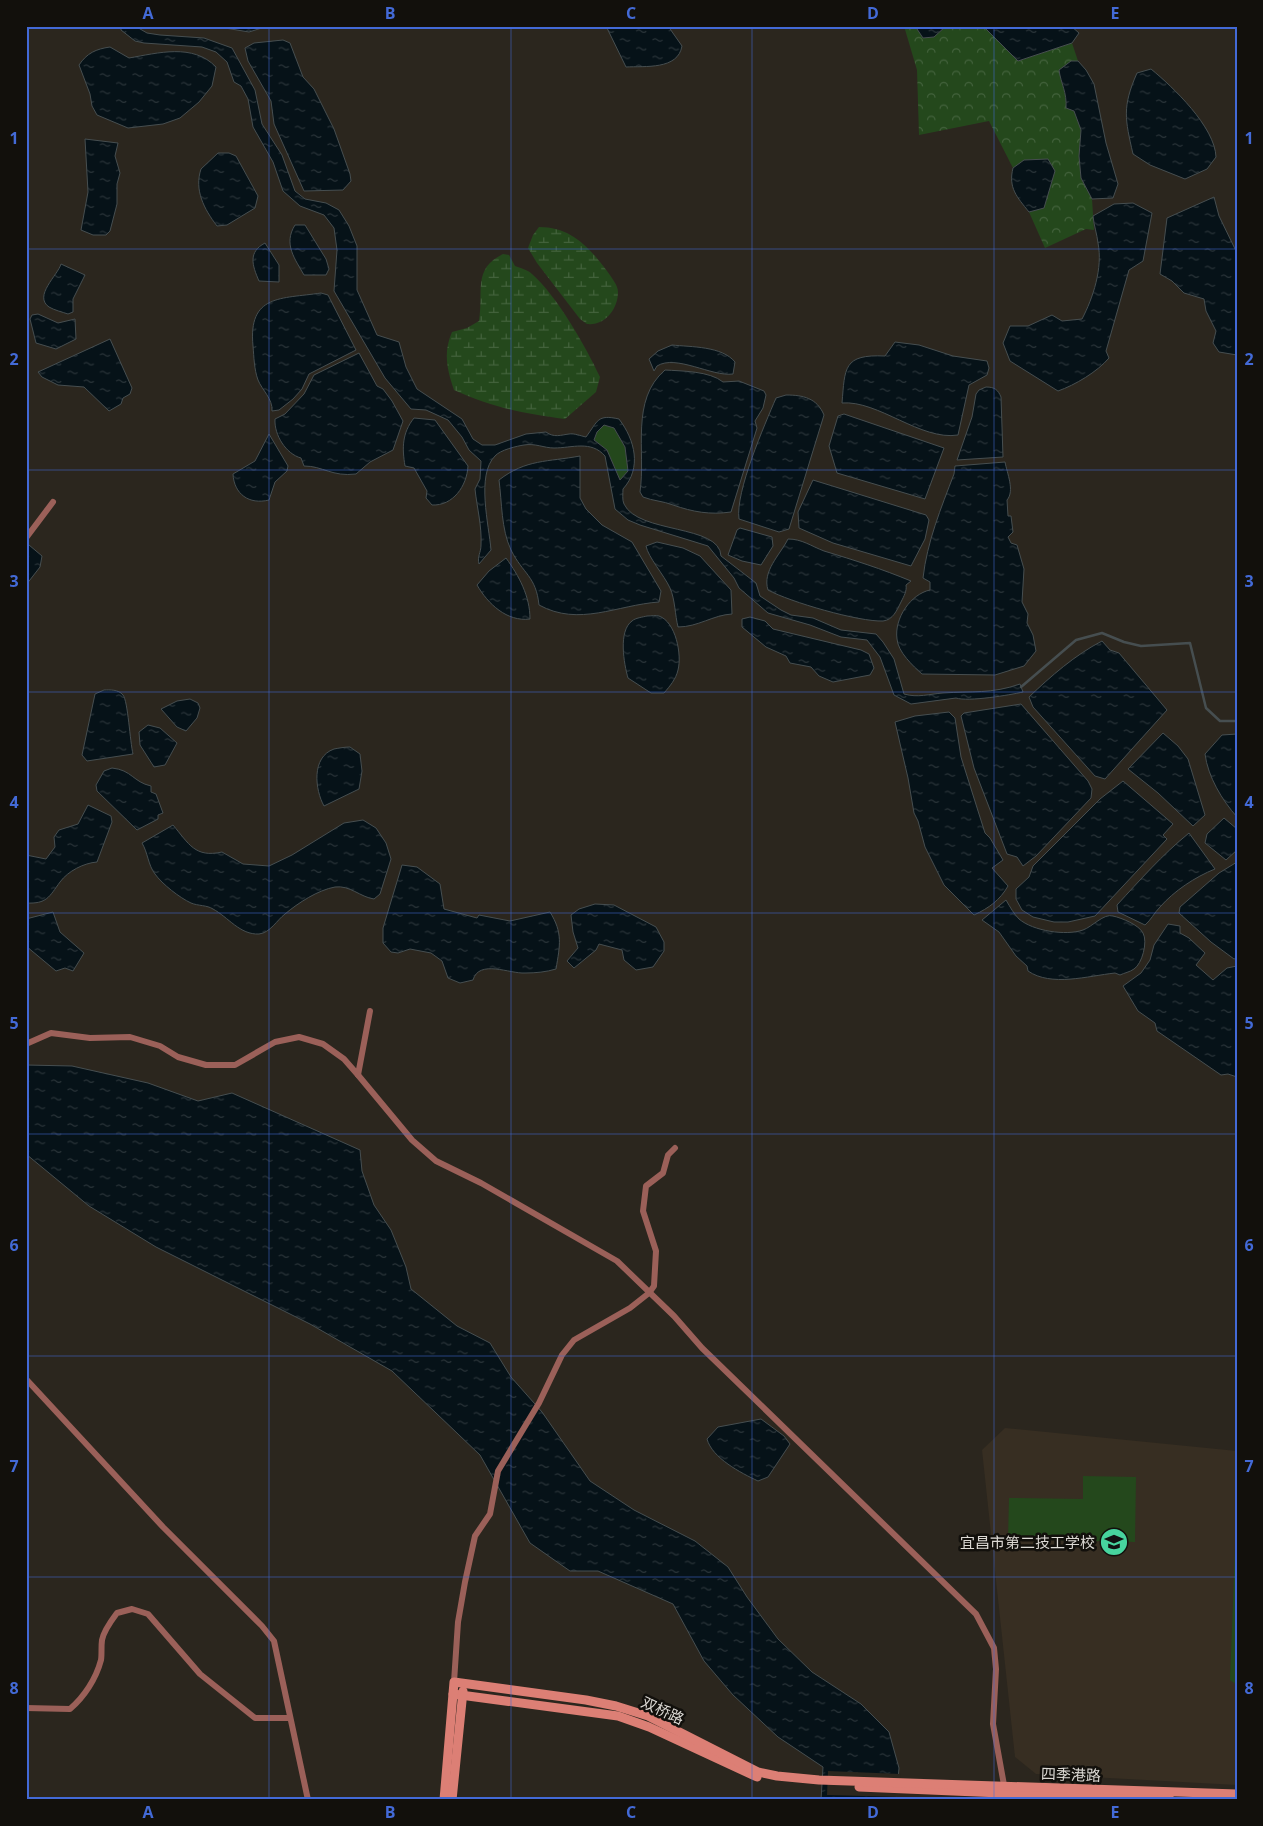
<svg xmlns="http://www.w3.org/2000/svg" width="1263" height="1826" font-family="'Open Sans','Noto Sans SC',sans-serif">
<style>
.built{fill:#372e22}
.grass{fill:#24481c}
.forest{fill:url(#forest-crowns)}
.wetland{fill:url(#wetland-marsh)}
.water{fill:url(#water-ripples);stroke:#464e50;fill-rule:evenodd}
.pier{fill:#2b261e}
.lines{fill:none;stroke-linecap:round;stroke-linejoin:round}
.stream{stroke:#464e50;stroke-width:2.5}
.street{stroke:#9b6059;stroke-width:6}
.secondary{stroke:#dc7f75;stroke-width:9}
.grid{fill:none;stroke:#436ad7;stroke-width:1;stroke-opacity:0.55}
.labels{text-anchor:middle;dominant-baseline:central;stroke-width:5;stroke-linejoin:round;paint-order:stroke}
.poi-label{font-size:15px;fill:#dcd9d4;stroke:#12100c;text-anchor:end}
.street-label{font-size:15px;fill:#dcd9d4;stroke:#12100c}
.neatline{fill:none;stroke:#436ad7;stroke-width:2}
.grid-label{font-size:16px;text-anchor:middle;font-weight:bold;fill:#436ad7}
</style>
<defs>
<pattern id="forest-crowns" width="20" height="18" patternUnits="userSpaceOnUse" patternTransform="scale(1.25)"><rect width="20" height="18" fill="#24481c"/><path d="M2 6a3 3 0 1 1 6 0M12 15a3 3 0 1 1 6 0" fill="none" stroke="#43623c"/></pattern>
<pattern id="wetland-marsh" width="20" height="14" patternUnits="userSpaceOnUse" patternTransform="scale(1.25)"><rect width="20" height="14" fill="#24481c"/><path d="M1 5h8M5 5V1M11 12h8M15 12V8" fill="none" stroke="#43623c"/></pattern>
<pattern id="water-ripples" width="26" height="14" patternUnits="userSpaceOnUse" patternTransform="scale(1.25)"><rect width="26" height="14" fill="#061218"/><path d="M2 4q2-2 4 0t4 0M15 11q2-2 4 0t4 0" fill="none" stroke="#2a3439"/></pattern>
</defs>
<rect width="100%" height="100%" fill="#2b261e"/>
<path class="built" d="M1005,1428L1237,1451V1785L1036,1774L1015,1757L982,1450Z"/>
<g class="grass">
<path d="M604,425L614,428L625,447L628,472L620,480L607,450L594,440L597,432Z"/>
<path d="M1083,1476L1136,1477L1135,1542L1008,1539L1009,1498L1083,1499Z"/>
<path d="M1237,1496V1685L1230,1680Z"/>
</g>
<path class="forest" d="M904,26H915L923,38L934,37L946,26H983L1018,61L1072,43L1078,61H1071L1061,81L1067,94L1066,108L1074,111L1081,130L1079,156L1081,178L1092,199L1094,230L1086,229L1045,248L1029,212L1044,207L1024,160L1013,168L989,121L919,135L917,70Z"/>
<g class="wetland">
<path d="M539,227C571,227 589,247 607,271C611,277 618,285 618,292C618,309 605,326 587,324L580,319L537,263L528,248L533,235Z"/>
<path d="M503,254L509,255L515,266C520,268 528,270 532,274C557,296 586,347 600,377L596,392L565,419C523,413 493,408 454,390C447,369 443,353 452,332L467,328L479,321C484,291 472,269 503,254Z"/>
</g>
<g class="water">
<path d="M121,26H135L147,33L160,35L204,38L232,48L255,90L262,124L282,155L295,191L305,199L326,203L339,210L349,226L357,246V290L377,335L399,342L406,367L417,389L462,419L473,439L482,445H495L526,434L546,432C554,438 561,435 569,434C574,433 581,436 586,437C598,421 597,414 619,419C635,440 642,468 623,489C623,493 622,500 624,504C638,534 720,524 721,556L756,583L760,596L781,610L791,615L813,618L841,630L876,634L883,642L894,659L904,694C918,698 929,694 943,693C971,691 992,694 1020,684L1023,692C1010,695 968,702 956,698L911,704L894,695L880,657L867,640L841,637L810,625L768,613L739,588L734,578L708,546L640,525L628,520L615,509L605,456C591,440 572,448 554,448C544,448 535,443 524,445C517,446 500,450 495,456C476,475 489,525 491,550L479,564C477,556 481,553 481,545C482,526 477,508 475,489L480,479L481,461L469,450L462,437L448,420L426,410L411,409L385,378L334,291L337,250L334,228L324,215L300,206L283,191L273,162L253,127L248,99L241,86L234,82L227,62L216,52L202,47L144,43L135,41L121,30ZM604,425L614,428L625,447L628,471L620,480L607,450L594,440L597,432Z"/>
<path d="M213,26H268L249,32Z"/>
<path d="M606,26H668L682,46C678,70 645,66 626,67Z"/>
<path d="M915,26H946L934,37L923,38Z"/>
<path d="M983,26H1071L1079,33L1072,43L1018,61Z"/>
<path d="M283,40L290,43L303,77L314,89L334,129L350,174L351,181L343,190L304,191L274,124L271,101L248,61L245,48L254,43Z"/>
<path d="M110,47L129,58C158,53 193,43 216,67L212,86L199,102L180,118L163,124L128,128L97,115L92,106L90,94L79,65C87,53 96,49 110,47Z"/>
<path d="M1071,61H1078L1086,70L1094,84L1106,143L1118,184L1113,198L1092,199L1081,178L1079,156L1081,130L1074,111L1066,108C1067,92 1061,84 1059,70Z"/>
<path d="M1151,69C1173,87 1215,127 1216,157L1207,169L1185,179L1150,165L1133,154C1125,119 1122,107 1137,73Z"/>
<path d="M85,139L118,143L115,156L120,173L117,184V204L110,231L106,235H93L81,230L88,192Z"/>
<path d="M218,153H229L236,156L258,196L255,208L227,225L217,226C204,209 194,190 201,169Z"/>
<path d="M1048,159L1055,171L1044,208L1029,212C1017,197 1008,188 1013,168L1024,160Z"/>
<path d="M1214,197L1219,216L1237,253V355L1219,352L1213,343L1216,331L1206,311L1204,299L1184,293L1172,281L1160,274L1167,218Z"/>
<path d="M1133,203L1152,213L1143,261L1129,270L1106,351L1109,358C1097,372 1075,385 1058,391L1010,361L1003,343L1010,326H1028L1052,315L1062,321L1082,319C1093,298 1103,268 1098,243C1097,234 1094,226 1093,216L1114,204Z"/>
<path d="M295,225H305L326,259L329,269L326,275H304C295,259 283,244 295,225Z"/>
<path d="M265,243L279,265V282L259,281C252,265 248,252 265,243Z"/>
<path d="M61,264L85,275L73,299V312L68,314C62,312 54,310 49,307C33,296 58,275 61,264Z"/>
<path d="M321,293L328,295L356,350L309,374L302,389L293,399L279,410L272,411C273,399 262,390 258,380C254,369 254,357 253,346C248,294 281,299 321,293Z"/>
<path d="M38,314L58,323L75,319L76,339L56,349L36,343L30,319L32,315Z"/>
<path d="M110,339L132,388L130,394L123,398L121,404L109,411L84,387L58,385L42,377L38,372Z"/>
<path d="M895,342L919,345L953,356L987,361L989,368L987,375L969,385L958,435C921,441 878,400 842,403C845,368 843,354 885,356Z"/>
<path d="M672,345C691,347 722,346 735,362L733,374C712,377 676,354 657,366L654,371L649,359L658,351Z"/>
<path d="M359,353L377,386L383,389L392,401L403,421L393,450L370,462L356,474C332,477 323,466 304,466L301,458C286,454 274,435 275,419L285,414L304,394L314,375Z"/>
<path d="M665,370C681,371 710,371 723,382L739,381L764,391L766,395L763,408L755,421L757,428L731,512C710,515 693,512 673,505C663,501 653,501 643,497L640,492C646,451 630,400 665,370Z"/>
<path d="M986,387C995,387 998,390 1001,397L1003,457L957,460L972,417L976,394L979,390Z"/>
<path d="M786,395C803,395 817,398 824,415L789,529L779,532L739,519C735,492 765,424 776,398Z"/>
<path d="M844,414L944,448L925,499L837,473L829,446L838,416Z"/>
<path d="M414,418L435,420L468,466C467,486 453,506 432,505L426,498L427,491L414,468L405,466C402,448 402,433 414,418Z"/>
<path d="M269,434L288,466L287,471L275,482L269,500C249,505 234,494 233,474L255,461Z"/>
<path d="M580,456V498L586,509L602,525L632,542L661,591L659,602C617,605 579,627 539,605C536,576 523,574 511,550C501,529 502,502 499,480C526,459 548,462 580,456Z"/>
<path d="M1005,462C1007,473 1015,491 1007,500L1008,516H1011L1013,532L1008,537L1011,543L1017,545L1024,569L1022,602L1028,614L1027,623L1033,635L1036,651L1024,666L995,675L922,674C913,666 898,652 897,639C894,618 911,594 930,590V582L923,578C927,542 941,508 954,474L955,466Z"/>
<path d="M813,480L926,515L929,520L925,539L911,566L833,543L799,528L798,512Z"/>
<path d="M740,528L772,537L773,546L761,565L742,561L728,555L737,530Z"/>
<path d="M788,539C802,539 811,546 824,551C854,560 882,569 911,581L906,585C907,591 904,596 901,602C897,610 893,620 883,621C859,622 790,602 768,590C762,571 780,555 788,539Z"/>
<path d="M657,542L683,548L700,556L731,590L732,614C713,615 698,627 678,627C675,615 675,599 670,588C664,575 648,557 646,546Z"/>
<path d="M29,545L42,556L40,567L26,585V548Z"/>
<path d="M506,558C519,576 530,596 530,619C507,622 488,604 477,585L489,571Z"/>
<path d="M647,616C651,616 656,615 659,616C676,622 682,655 678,670C676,679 670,686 664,693H651L628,678C624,664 618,631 632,621C635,618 643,617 647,616Z"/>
<path d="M750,617L765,621L773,629L861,650L869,654L874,668L870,675L833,682L819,676L811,667L790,663L786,656L766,647L742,627V619Z"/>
<path d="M1102,641L1110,650L1119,653L1167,710L1105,779L1095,776L1033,707L1029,697C1051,676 1075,655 1102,641Z"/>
<path d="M104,690C110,690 118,689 123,695C128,701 130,742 133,754L87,761L82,755L95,694Z"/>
<path d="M190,699L198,703L200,708L197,718L186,731L177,727L161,709L177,701Z"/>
<path d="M1021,704L1088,781L1092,789L1091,798L1036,856L1023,866L1017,857L1007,854L974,768L961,716L964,713Z"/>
<path d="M949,712L955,718L961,757L985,833L990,838L1003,860L992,868L1008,886C1000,900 989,908 974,915L944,885L925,847L918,821L914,813L908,778L895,722L915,716Z"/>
<path d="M148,725L160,728L177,743L165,765L154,767L140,745L139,732Z"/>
<path d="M1163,733L1178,746L1188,759L1205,815L1193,826L1158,793L1128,769Z"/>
<path d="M1237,734V817C1222,800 1208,777 1205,754L1222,735Z"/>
<path d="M350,747L360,754L362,771L359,789L324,806C315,790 311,757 334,749C339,748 345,747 350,747Z"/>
<path d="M112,768C132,770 133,782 151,786V792L156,794L163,813L158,815V819L137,830L97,791L96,785L104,771Z"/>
<path d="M1123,781L1173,824L1163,835L1167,839L1095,916L1068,922H1054L1033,917L1022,910L1016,899V889L1029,877L1033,866L1100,799Z"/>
<path d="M88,805L111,816L112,822L97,862C84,863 68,871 60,882C49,897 47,904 26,903V855L46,859L55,847L54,837L59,830L78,824Z"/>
<path d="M1224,818L1237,829V850L1226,860L1205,843L1207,834Z"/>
<path d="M363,820L376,828L386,843L391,859L380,894L374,899C360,897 350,885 335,887C318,890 298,903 285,914C277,920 270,933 259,934C240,935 228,917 213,909C207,905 198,906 191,903C180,898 162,884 155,874C148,865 148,853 142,843L173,825C189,844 195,858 222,852L243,864L269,866L292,855L344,823Z"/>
<path d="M1189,833L1215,869C1195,877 1174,891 1160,907C1154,913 1151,920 1145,925L1118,912L1117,905C1140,880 1162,855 1189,833Z"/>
<path d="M1237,862V958L1234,959L1211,942L1179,913L1180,907L1219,873Z"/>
<path d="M402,865L417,867L440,884L444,909L477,918L479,915L510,921L550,912C563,933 560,945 556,969C546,972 536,973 525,973C510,974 479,959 473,980L460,983L448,978L442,961L431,953L410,949L398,953L391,952L383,943V928Z"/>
<path d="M1006,900C1010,907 1014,914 1019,919C1033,931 1066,936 1083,930C1092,927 1104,913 1113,916C1122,918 1139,925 1143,933C1148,942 1142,964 1134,969C1130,972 1124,973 1120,975L1115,973C1088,976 1051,987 1028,971L1027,966L1016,956L999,932L982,920Z"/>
<path d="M595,904L614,905L656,927L664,942V951L653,967L636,970L624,960L622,950L599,944L596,950L574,968L567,961L578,948L573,932L571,915L579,909Z"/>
<path d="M53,912L60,932L84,953L73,971L65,968L56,971L26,946V919Z"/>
<path d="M1168,924L1180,926V933L1189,938L1205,953L1196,965L1213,980L1227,968L1237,966V1077L1228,1074L1221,1075L1157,1031L1155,1023L1138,1011L1123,986L1141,973L1150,960L1154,945Z"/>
<path d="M26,1065L72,1066L148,1083L198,1101L232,1093L360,1150L362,1171L374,1205L391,1230L406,1267L411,1289L457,1326L490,1343L511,1377L542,1412L590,1481L634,1510L695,1541L728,1567L747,1597L778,1639L812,1672L861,1704L889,1732L899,1768L896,1800H821L823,1767L778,1737L733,1695L704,1661L673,1604L598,1571H570L530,1543L480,1455L392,1371L310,1324L156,1247L89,1206L26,1154Z"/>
<path d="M761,1419L784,1436L790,1444L768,1477L758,1481C741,1473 712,1458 707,1439L718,1427Z"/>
</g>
<path class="pier" d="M828,1771L901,1774L899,1797L827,1795Z"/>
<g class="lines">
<path class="stream" d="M1021,687L1076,640L1102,633L1124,642L1141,646L1190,643L1206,708L1220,721H1237"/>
<g class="street">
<path d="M26,538L53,502"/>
<path d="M26,1044L51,1033L90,1038L130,1037L160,1046L178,1057L206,1065H235L275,1042L299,1037L323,1044L344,1059L358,1075L370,1011"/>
<path d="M358,1075L412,1140L436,1161L481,1183L617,1261L674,1316L702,1348L976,1614L994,1648L996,1669L993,1724L1004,1785"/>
<path d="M26,1379L163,1527L262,1626L274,1641L308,1800"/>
<path d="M454,1682L458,1622L465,1582L475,1536L490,1514L498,1471L539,1403L562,1355L574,1340L630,1308L649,1293L654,1286L656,1251L643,1211L646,1186L663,1173L668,1155L675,1148"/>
<path d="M26,1708L70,1709C84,1697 96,1679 101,1660C102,1654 101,1647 102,1640C104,1630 111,1621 117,1613L132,1609L148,1614L200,1674L255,1718H289"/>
</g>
<g class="secondary">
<path d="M453,1694L618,1716L649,1727L757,1777"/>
<path d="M859,1787L1171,1800"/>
<path d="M444,1800L454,1682L586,1700L616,1706L648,1716L758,1772L777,1776L819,1780L1237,1794"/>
<path d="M452,1800L463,1691"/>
</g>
</g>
<path class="grid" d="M269,26V1800M511,26V1800M752,26V1800M994,26V1800M26,249H1237M26,470H1237M26,692H1237M26,913H1237M26,1134H1237M26,1356H1237M26,1577H1237"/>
<defs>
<symbol id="school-disc" viewBox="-11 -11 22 22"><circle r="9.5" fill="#47d49e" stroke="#12100c"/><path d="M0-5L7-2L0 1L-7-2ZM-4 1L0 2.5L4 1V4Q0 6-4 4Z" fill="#111"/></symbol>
</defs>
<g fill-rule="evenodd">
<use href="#school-disc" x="1098" y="1526" width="32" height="32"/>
</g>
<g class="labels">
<g class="poi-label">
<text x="1095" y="1542">宜昌市第二技工学校</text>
</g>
<g class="street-label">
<text transform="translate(663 1710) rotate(25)">双桥路</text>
<text transform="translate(1071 1774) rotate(2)">四季港路</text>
</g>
</g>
<rect width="1263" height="1826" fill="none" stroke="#12100c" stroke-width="55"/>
<rect x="28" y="28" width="1208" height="1770" class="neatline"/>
<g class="grid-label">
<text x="148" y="19">A</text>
<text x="390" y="19">B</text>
<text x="631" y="19">C</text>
<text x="873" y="19">D</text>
<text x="1115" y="19">E</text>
<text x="14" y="144">1</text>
<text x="1249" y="144">1</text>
<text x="14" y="365">2</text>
<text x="1249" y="365">2</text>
<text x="14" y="587">3</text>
<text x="1249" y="587">3</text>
<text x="14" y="808">4</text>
<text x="1249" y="808">4</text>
<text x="14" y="1029">5</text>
<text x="1249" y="1029">5</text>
<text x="14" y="1251">6</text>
<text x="1249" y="1251">6</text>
<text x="14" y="1472">7</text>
<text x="1249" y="1472">7</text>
<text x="14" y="1694">8</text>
<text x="1249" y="1694">8</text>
<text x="148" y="1818">A</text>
<text x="390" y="1818">B</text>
<text x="631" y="1818">C</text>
<text x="873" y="1818">D</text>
<text x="1115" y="1818">E</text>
</g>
</svg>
